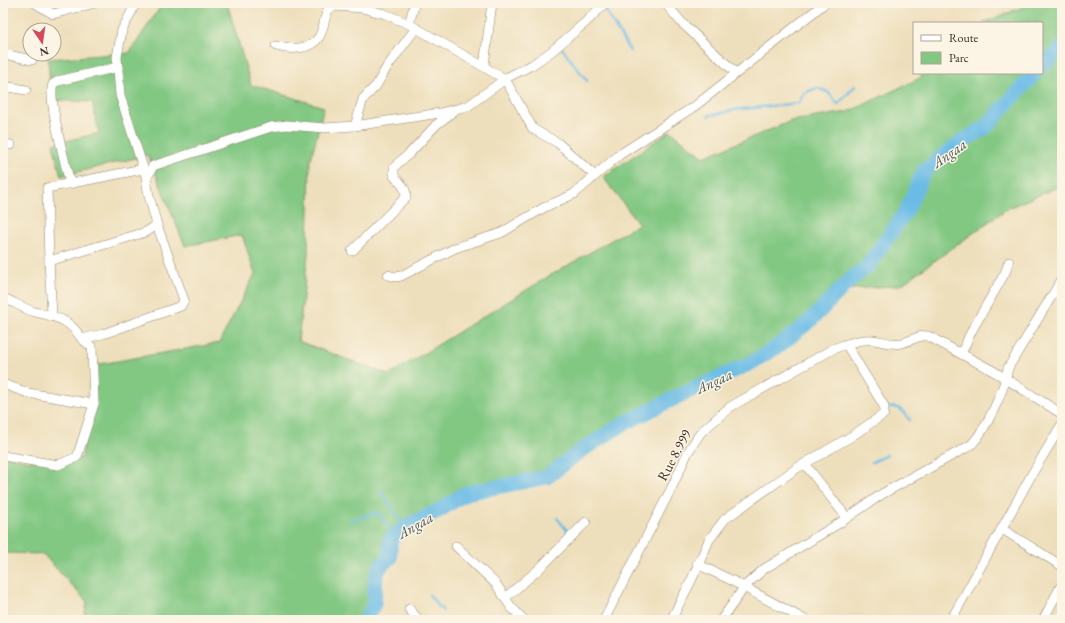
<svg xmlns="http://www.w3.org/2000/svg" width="1065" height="623" font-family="'EB Garamond',serif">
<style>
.green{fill:#82c883;stroke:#5e7950}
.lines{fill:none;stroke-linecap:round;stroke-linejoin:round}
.stream{stroke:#6bbce6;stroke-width:2.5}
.river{stroke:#6bbce6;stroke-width:15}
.street-casing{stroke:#94846d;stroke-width:10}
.street{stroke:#fff;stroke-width:9}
.labels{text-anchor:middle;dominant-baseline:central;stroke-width:3;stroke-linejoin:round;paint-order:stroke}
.street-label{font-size:14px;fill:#3b2a1e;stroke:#fcf5e5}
.water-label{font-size:15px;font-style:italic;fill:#49565a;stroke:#fcf5e5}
</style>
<rect width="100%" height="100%" fill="#fcf5e5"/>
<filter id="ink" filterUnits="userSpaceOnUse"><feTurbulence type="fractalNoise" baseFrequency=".025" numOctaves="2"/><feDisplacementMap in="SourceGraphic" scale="8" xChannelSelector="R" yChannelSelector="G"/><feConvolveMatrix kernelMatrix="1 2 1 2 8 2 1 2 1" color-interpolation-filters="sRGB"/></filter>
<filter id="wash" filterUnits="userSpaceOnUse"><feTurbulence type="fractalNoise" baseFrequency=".012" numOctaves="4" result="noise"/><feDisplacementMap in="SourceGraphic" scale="16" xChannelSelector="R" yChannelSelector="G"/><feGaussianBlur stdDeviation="0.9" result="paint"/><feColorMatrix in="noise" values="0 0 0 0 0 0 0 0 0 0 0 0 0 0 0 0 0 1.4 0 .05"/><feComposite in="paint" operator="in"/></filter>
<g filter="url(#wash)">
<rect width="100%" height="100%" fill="#eedfbc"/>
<path class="green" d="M163,3H227L251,85L324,107L310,163L308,254L298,341L389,375L546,278L639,224L603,177L670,131L704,157L791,121L848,112L918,79L925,73H1042V23H983L1033,3H1062V185L1008,208L901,285L842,290L812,319L780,345L751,363L685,393L625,423L582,450L547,477L466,493L440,510L409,525L390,539V558L382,564L376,575L374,604L366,620H84L87,602L43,554L3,553V456L30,461L82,458L95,365L219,343L255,274L242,235L185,246L148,155L61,176L53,144L99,133L92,102L51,100L48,59L129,53Z"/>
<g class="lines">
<g class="stream">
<path d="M604,8L630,51"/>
<path d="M561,47L587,81"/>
<path d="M708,116L734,110L799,103L804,93L817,88L828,92L838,104L856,85"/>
<path d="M889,408C900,405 903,412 910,420"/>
<path d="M872,462L887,455"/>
<path d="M381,491L401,522"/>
<path d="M557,518L570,534"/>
<path d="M350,521L377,512L390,529"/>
<path d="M429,595L443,611"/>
</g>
<g class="river">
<path d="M1042,66L1062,48"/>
<path d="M366,620L374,604L376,575L382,564L390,558V539L409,525L440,510L466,493L547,477L582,450L625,423L685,393L751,363L780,345L812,319L851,279L867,267L907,210L924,171L961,142L986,127L1035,73"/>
</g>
</g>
</g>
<g filter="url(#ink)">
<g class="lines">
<defs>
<g id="street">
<path d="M35,3L53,14L95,3"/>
<path d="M136,3L122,30L117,57L120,95L145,174"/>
<path d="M415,3L409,24L505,79L533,129L558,143L594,175"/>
<path d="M665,3L682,23L736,73"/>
<path d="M276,46C289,50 311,50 319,37C324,29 324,18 328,10L335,6L362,8L385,14L409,24"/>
<path d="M3,54L32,60"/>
<path d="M484,66L492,3"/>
<path d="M3,86L26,90"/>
<path d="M355,126L363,99L376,86L387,67L416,28"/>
<path d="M3,144L11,145"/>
<path d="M143,169L47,188L49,261L146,232L157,225"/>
<path d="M70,184C66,164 47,99 53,84L58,81L118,67"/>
<path d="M352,251L406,197C407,188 399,182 394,176V168L398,163L409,154L436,125L454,111"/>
<path d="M49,261L52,315"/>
<path d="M388,275L396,277L401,276L455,248L501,233L545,207L574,194L619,155L695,106L825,3"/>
<path d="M3,298C14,302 24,309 35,312C58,318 68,318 82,339L103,334L181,306L184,300L157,225L149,196L146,179L153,166L271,127L287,125L325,128L354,126L440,113L468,106L508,77L532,65L552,51L587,21L605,3"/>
<path d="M961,354L972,330L1005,273L1009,262"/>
<path d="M3,384L28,393L94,404"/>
<path d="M3,456L58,465L77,457L94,404L92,347L82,339"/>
<path d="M805,464L847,518"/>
<path d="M1002,529L1062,566"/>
<path d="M456,546L496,584L511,607L524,620"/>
<path d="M697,564L731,580L805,620"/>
<path d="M505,598L538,570L586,522"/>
<path d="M409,609L419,620"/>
<path d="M604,620L672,487L688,452L701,432L730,407L833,349C845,344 861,338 873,340C883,341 890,345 901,343C911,342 918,334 928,336L995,372L1062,414"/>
<path d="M671,620L692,579L709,540L725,519L797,468L852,436L884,414V406L846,344"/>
<path d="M721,620L746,585L764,569L841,522L882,494L971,445C986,430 1005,389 1008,368L1062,279"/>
<path d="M951,620L1032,474L1062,424"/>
<path d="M1043,620L1062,584"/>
</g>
</defs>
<use href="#street" class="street-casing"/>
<use href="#street" class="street"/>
</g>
</g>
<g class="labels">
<g class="street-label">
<text transform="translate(674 455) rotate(-62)">Rue 8.999</text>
</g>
<g class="water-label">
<text transform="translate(949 153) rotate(-35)">Angaa</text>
<text transform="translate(714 381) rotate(-25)">Angaa</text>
<text transform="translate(415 525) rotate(-30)">Angaa</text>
</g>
</g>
<rect width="1065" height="623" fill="none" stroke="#fcf5e5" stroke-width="16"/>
<rect x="913" y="22" width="130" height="52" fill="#fcf5e5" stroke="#afa495"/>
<rect x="921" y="35" width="20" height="6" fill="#ffffff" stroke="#afa495"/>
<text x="949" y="42" font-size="12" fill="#3b2a1e">Route</text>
<rect x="921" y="52" width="20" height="12" fill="#82c883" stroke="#afa495"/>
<text x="949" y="62" font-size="12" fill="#3b2a1e">Parc</text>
<g transform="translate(42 42) rotate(167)"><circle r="19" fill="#fcf5e5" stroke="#afa495"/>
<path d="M0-3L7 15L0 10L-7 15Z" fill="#d1495b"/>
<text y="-6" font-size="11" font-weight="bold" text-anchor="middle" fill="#3b2a1e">N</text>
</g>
</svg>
